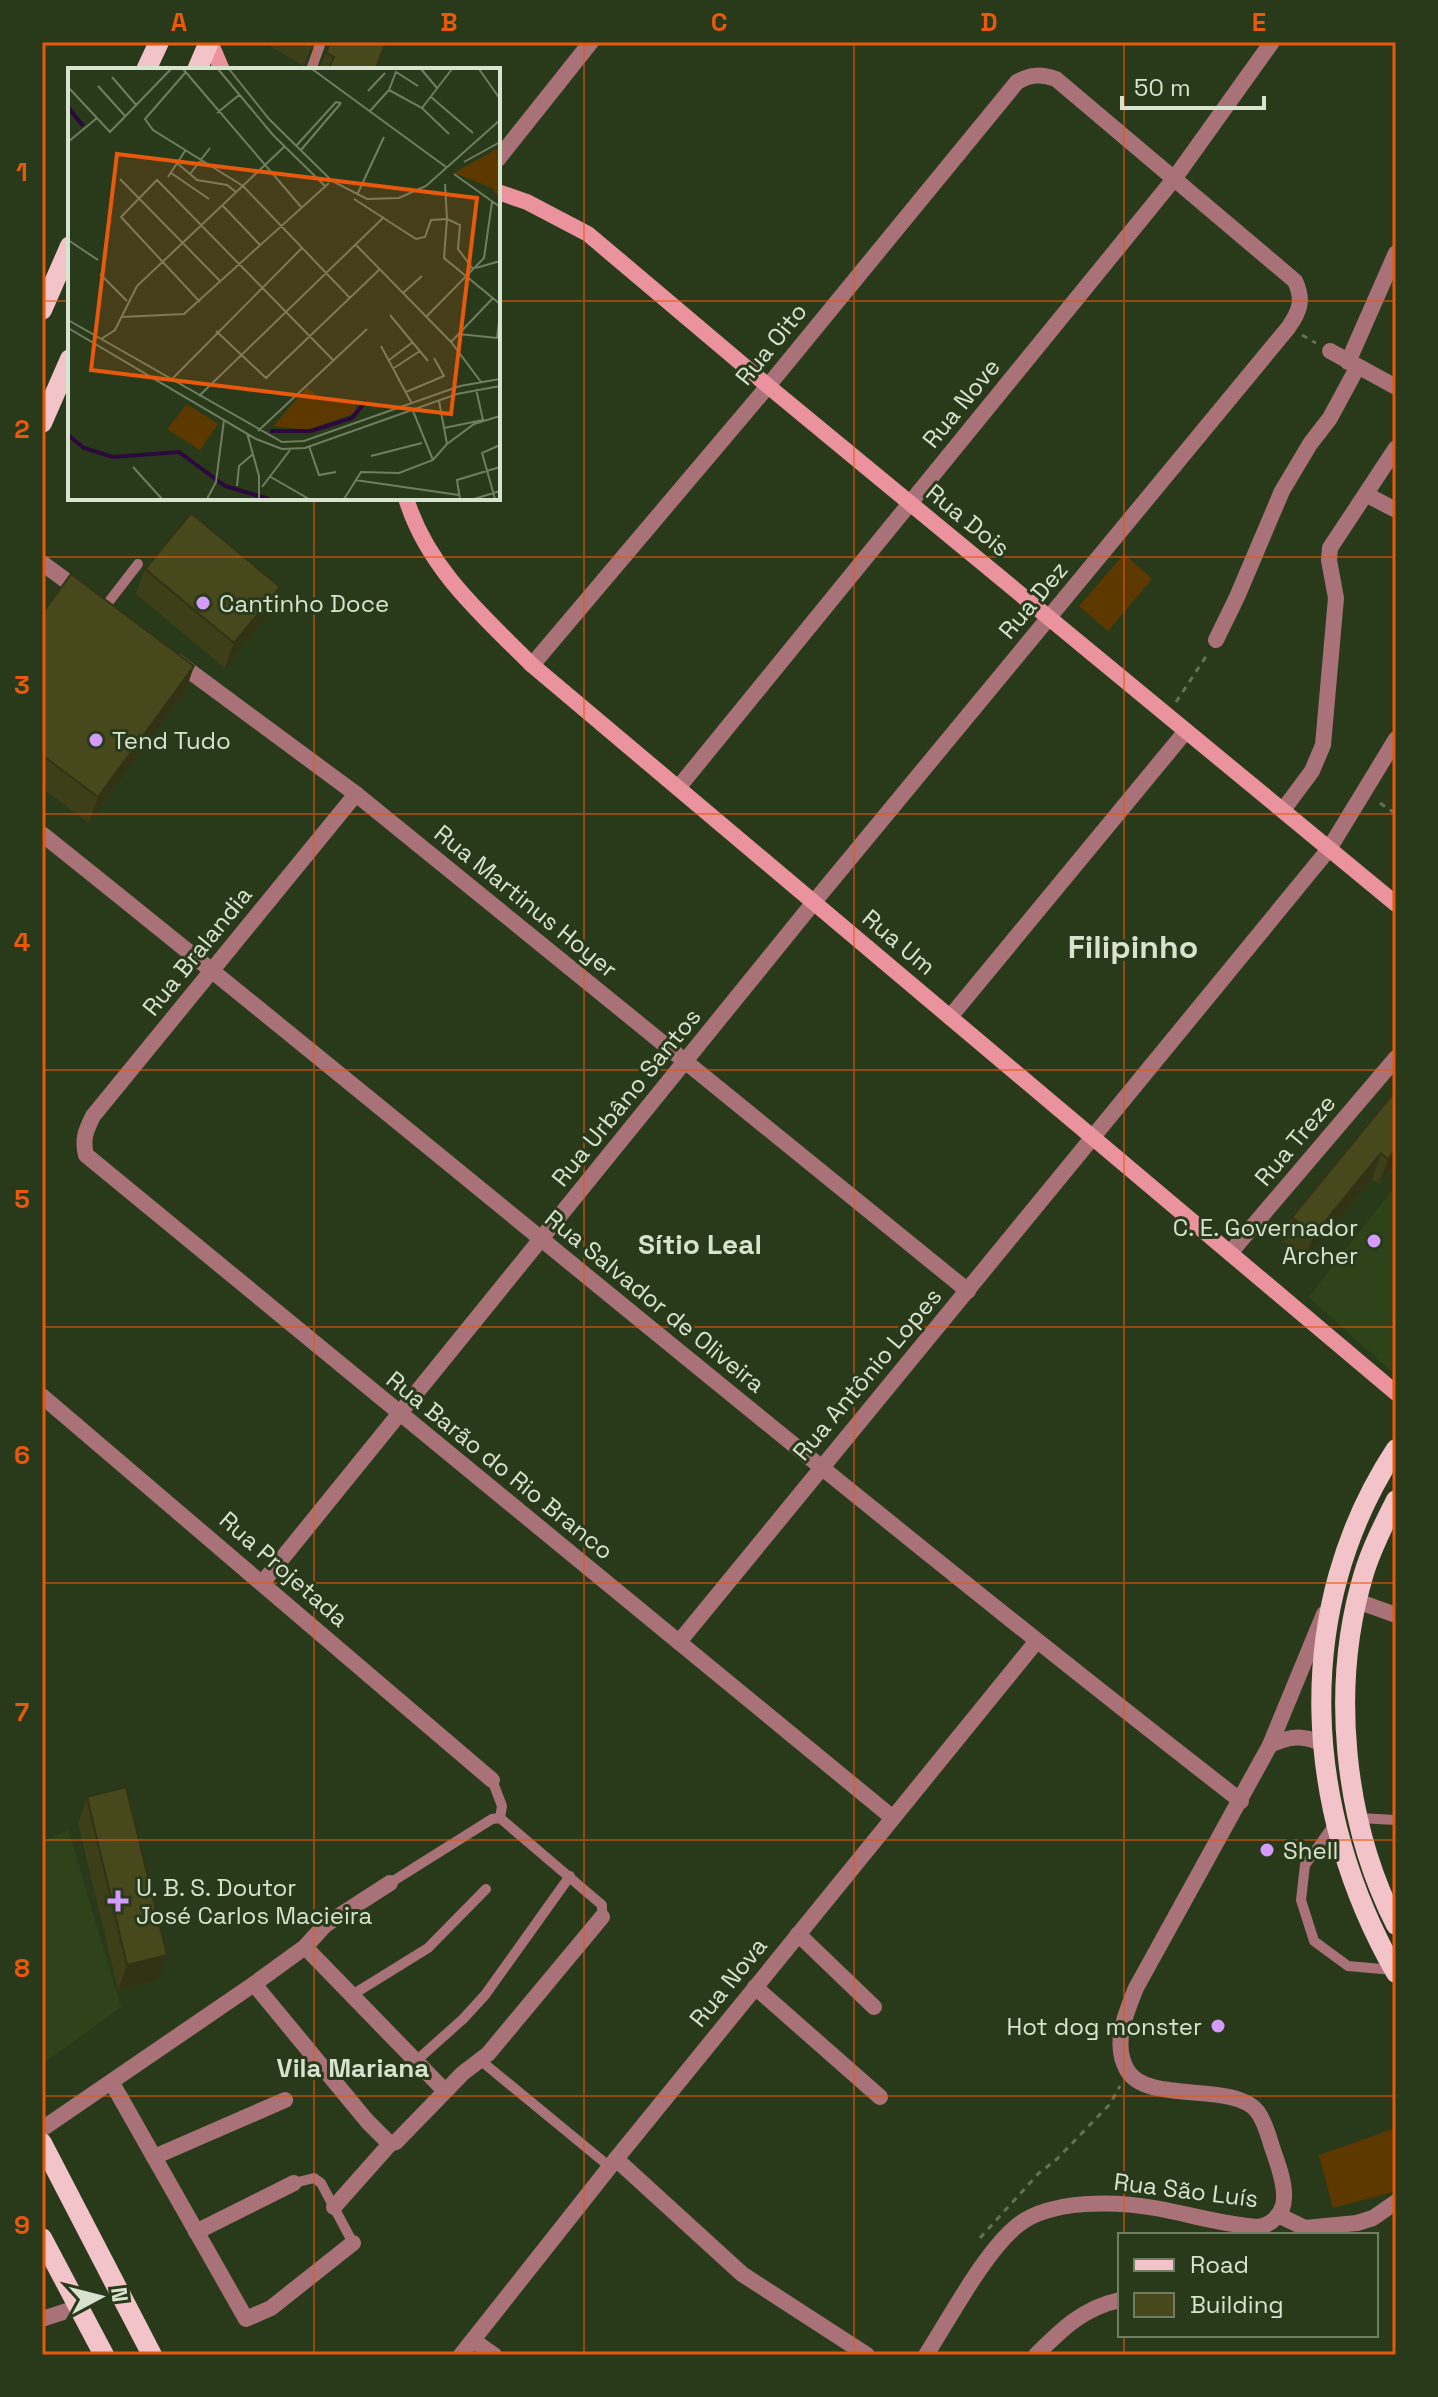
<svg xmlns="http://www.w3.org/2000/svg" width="1438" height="2397" font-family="'Space Grotesk',sans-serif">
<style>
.built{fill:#2f431b}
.green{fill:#5d3900}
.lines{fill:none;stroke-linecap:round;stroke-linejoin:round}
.path{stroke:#637256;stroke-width:3;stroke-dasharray:6 6;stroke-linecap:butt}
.service{stroke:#a97178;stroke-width:10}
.minor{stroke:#a97178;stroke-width:16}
.tertiary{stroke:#a97178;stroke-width:16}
.secondary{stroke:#ea929d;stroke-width:16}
.primary{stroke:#f2c3c8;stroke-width:20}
.wall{fill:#3d3f19}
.shaded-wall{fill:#323314}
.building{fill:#47491d;stroke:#323314;stroke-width:2}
.grid{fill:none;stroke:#e8590c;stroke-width:2;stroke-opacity:0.55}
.poi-dot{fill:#d59bfa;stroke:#293a1a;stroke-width:3}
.labels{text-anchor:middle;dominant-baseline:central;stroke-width:6;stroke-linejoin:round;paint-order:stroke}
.street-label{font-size:24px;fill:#d8e3cf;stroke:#293a1a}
.poi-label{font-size:24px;fill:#d8e3cf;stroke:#293a1a;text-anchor:start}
.neighbourhood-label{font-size:26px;font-weight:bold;fill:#d8e3cf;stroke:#293a1a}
.quarter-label{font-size:28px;font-weight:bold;fill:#d8e3cf;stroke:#293a1a}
.district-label{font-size:32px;font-weight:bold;fill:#d8e3cf;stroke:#293a1a}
.inset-river{fill:none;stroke:#2b093d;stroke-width:4}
.inset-road{fill:none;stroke:#6f7e62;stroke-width:2}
.view{fill:#e8590c;fill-opacity:0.15;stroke:#e8590c;stroke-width:4}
.inset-edge{fill:none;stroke:#d8e3cf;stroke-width:4}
.neatline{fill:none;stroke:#e8590c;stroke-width:3}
.grid-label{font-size:26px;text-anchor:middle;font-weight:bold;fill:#e8590c}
</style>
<rect width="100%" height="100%" fill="#293a1a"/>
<g class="built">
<path d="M1396,1185V1365L1391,1371L1309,1297Z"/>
<path d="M68,1830L121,2007L42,2064V1842Z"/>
</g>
<g class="green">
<path d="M1124,554L1152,579L1108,631L1079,606Z"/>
<path d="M1396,2128V2191L1333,2208L1319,2155Z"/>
</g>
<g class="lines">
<g class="path">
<path d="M1302,335L1316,343"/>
<path d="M1176,702L1207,655"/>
<path d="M1380,803L1396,814"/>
<path d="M980,2238L1039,2173L1057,2159L1110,2104L1120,2086"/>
</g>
<g class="service">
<path d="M311,70L321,42"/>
<path d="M104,608L138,564"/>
<path d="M492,1780L502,1806L500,1818"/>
<path d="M1359,1818L1396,1820"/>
<path d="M1335,1823L1305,1865L1301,1900L1314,1941L1348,1966L1393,1970"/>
<path d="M390,1883L492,1819L500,1818L602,1905V1917"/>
<path d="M352,1995L428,1948L486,1889"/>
<path d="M480,2060L610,2167"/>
<path d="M416,2061L463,2019L485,1995L570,1876"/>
<path d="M294,2183L314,2178L321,2183L353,2243"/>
</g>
<g class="minor">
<path d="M498,159L591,42"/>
<path d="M1330,351L1396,387"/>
<path d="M1348,362L1396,253"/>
<path d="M1367,495L1396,510"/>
<path d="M42,563L83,593"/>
<path d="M1216,640L1237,597L1282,491L1310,444L1330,418L1357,368"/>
<path d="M176,661L356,794L968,1291"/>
<path d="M678,788L1174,179L1272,42"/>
<path d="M356,794L93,1116C86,1130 82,1139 86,1155L893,1818"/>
<path d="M1283,810L1312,771L1323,745L1336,598L1329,560L1330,548L1396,448"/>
<path d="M42,834C443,1154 835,1486 1241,1801"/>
<path d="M950,1017L1186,731"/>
<path d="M42,1396L492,1780"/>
<path d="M263,1582L814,902L1288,328C1300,311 1304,300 1295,281L1056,79C1041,74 1031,74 1017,82L768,386L532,665"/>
<path d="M1357,1601L1396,1615"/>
<path d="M679,1642L1329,849L1396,739"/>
<path d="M1270,1745C1290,1736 1302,1735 1321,1743"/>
<path d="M798,1934L874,2007"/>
<path d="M305,1947L444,2090"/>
<path d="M254,1984L367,2121L390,2144"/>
<path d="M755,1987L880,2097"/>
<path d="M112,2083L246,2319L271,2308L353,2243"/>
<path d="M42,2129L254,1984L305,1947L325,1925L390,1883"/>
<path d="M154,2157L285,2100"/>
<path d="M616,2159L742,2274L867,2355"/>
<path d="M334,2207L390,2144L396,2142L463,2073L488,2054L602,1917"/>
<path d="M1278,2215L1305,2228L1357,2223L1373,2218L1396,2202"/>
<path d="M196,2232L294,2183"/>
<path d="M42,2319L79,2307"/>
<path d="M474,2341L494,2355"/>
<path d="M461,2355L616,2159L1036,1642"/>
<path d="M926,2355C950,2318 985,2251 1018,2225C1051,2199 1116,2201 1155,2208C1189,2214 1224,2225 1258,2227C1272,2225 1284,2213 1284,2198C1285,2183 1278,2164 1273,2150C1269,2138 1265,2121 1257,2111C1233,2081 1147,2105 1127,2070C1112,2043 1126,2013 1136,1988L1270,1745L1324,1614"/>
<path d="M1036,2355C1062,2329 1083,2308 1120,2300"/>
</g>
<path class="tertiary" d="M1230,1253L1396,1058"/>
<g class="secondary">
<path d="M210,42L222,70"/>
<path d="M498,192L527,202L588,234L768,386L1396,904"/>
<path d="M406,498C427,568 482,615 532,665L1396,1393"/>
</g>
<g class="primary">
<path d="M146,70L159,42"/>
<path d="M197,70L209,42"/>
<path d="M42,310L70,246"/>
<path d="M42,423L70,359"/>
<path d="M1396,1449C1290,1610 1303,1811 1396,1973"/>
<path d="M1396,1500C1384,1524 1372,1547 1364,1573C1330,1685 1343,1821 1396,1925"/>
<path d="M42,2143L152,2355"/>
<path d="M42,2238L104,2355"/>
</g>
</g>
<g class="wall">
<path d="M263,42H313L304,66Z"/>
<path d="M330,42L376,70H319Z"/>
<path d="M145,569L271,612L225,668L136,594Z"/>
<path d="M42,614L194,666L185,692L89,823L42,788Z"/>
<path d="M1396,1090V1163L1379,1184L1372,1179L1305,1260L1283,1242L1292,1217Z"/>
<path d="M87,1797L158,1980L118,1990L78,1823Z"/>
</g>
<g class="shaded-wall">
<path d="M280,587L271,612L225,668L234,643Z"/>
<path d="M194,666L185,692L89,823L98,797Z"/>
<path d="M1396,1147V1163L1379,1184L1388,1159Z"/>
<path d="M1381,1153L1372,1179L1305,1260L1314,1235Z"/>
<path d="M167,1955L158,1980L118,1990L127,1965Z"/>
</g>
<g class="building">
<path d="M330,42H386L375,70H328L334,57L326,53Z"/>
<path d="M191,513L280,587L234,643L145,569Z"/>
<path d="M71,574L194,666L98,797L42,755V614Z"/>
<path d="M1396,1090V1149L1388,1159L1381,1153L1314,1235L1292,1217Z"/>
<path d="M126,1787L167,1955L127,1965L87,1797Z"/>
</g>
<path class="grid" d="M314,42V70M584,42V2355M854,42V2355M1124,42V2235M42,301H70M498,301H1396M314,498V2355M42,557H1396M42,814H1396M42,1070H1396M42,1327H1396M42,1583H1396M42,1840H1396M42,2096H1396M1124,2335V2355"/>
<g class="poi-dot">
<circle cx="203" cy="603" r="8"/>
<circle cx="96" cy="740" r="8"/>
<circle cx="1374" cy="1241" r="8"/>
<circle cx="1267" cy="1850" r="8"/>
<path d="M114 1889h8v8h8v8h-8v8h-8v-8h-8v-8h8z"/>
<circle cx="1218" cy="2026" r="8"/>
</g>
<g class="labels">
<g class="street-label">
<text transform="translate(771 344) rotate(-51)">Rua Oito</text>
<text transform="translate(961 403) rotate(-51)">Rua Nove</text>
<text transform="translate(968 520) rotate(39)">Rua Dois</text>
<text transform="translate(1033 600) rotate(-50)">Rua Dez</text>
<text transform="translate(526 901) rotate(39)">Rua Martinus Hoyer</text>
<text transform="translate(899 942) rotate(40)">Rua Um</text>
<text transform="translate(197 951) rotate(-51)">Rua Bralandia</text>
<text transform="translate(626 1097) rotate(-51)">Rua Urbâno Santos</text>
<text transform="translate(1295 1140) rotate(-50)">Rua Treze</text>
<text transform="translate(655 1301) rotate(39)">Rua Salvador de Oliveira</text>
<text transform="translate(867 1374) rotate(-50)">Rua Antônio Lopes</text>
<text transform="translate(500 1465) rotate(39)">Rua Barão do Rio Branco</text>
<text transform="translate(284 1569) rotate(41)">Rua Projetada</text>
<text transform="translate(728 1982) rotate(-51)">Rua Nova</text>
<text transform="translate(1186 2190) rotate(7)">Rua São Luís</text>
</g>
<g class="poi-label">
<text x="219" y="603">Cantinho Doce</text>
<text x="112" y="740">Tend Tudo</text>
<text x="1358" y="1227" text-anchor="end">C. E. Governador<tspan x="1358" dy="28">Archer</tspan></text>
<text x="1283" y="1850">Shell</text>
<text x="136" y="1887">U. B. S. Doutor<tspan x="136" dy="28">José Carlos Macieira</tspan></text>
<text x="1202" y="2026" text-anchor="end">Hot dog monster</text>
</g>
<g class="neighbourhood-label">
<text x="353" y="2068">Vila Mariana</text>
</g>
<g class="quarter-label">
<text x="700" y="1244">Sítio Leal</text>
</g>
<g class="district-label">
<text x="1133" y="947">Filipinho</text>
</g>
</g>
<g transform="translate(68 68)">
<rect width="432" height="432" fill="#293a1a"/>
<path d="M432,79V132L424,120L386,105ZM239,320L255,332L288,334L287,345L239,362L205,358ZM119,336L150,356L132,382L99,361Z" fill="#5d3900"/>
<path class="inset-river" d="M0,39L15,58M202,363H243L284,350L298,333M0,367L16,380L45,389L111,384L157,418L201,431"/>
<path class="inset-road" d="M115,1L234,140M150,1L205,67L257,118M161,1L201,51L264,113L299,131L331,130L358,118L432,52M244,1L378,99M353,1L369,20M411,1L432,31M117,5L77,51L85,62L175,118L282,230M44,9L69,38M30,18L58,49M0,19L42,64L103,1M321,22L354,40L381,66M300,23L317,5M363,29L405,65M354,40L384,1M302,43L321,22L328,4L350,18M149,45L171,27M0,74L29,50M228,78L268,34L273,35M233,82L273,35M396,94L432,74M109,95L129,112L159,117L168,124M103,105L141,131M122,106L142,80M386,106L432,139M100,109L117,83M52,111L153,214M377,116L379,151L392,157L390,181L405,201M289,127L316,69M286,131L348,171L357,169L363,152L379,151L376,190L432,236M154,137L192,177M0,172L30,192M288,177L383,274L413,314M408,200L432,193M32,206L59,233M335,225L354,208M132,234L53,149L89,112L265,292M322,247L360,293M53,249L116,246L261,115M358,249L416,190L424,134M0,252L214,374L236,373L392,318L432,311M0,260L188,371L214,381L237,380L389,326L432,318M148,263L198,310L312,201M391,266L429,270L432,245M33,271L47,262L69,218L216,79M383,274L425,230M313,278L344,336M321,292L345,274M326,300L352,283M103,312L234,180M338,324L376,308L366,290M131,328L316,149M345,343L365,392M376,360L415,352L408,321M190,363L299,261M179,365L191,408V431M379,376L406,356L432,348M241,378L251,407L268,404M303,388L354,375M65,399L94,431M201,408L241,431M287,412L391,427M169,418L171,398L185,386M194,419L222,382M139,431L148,414L156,352M276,431L293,404L331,405L365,392L379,376L371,333M392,431L389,412L432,399M406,431L432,423M427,431L414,385L432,377"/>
<path class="view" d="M49,86L409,130L383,346L23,302Z"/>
<rect width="432" height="432" class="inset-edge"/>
</g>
<rect width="1438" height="2397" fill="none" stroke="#293a1a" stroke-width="88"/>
<rect x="1118" y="2233" width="260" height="104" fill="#293a1a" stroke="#6f7e62" stroke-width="2"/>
<rect x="1134" y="2259" width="40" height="12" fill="#f2c3c8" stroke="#6f7e62" stroke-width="2"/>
<text x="1190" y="2273" font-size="24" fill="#d8e3cf">Road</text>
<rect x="1134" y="2293" width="40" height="24" fill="#47491d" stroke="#6f7e62" stroke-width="2"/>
<text x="1190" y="2313" font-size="24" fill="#d8e3cf">Building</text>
<g transform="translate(100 2297) rotate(83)" stroke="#293a1a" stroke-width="6" paint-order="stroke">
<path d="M0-6L14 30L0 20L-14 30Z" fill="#d8e3cf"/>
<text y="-12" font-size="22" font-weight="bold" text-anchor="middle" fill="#d8e3cf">N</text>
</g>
<path d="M1122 96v12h142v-12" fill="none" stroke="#d8e3cf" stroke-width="4"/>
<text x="1134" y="96" font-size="24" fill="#d8e3cf" stroke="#293a1a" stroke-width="6" paint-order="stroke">50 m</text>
<rect x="44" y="44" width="1350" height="2309" class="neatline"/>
<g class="grid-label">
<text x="179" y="31">A</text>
<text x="449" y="31">B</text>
<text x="719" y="31">C</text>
<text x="989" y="31">D</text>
<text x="1259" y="31">E</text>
<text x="22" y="181">1</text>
<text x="22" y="438">2</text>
<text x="22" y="694">3</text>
<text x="22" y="951">4</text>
<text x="22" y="1208">5</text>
<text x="22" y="1464">6</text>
<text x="22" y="1721">7</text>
<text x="22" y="1977">8</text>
<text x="22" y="2234">9</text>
</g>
</svg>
